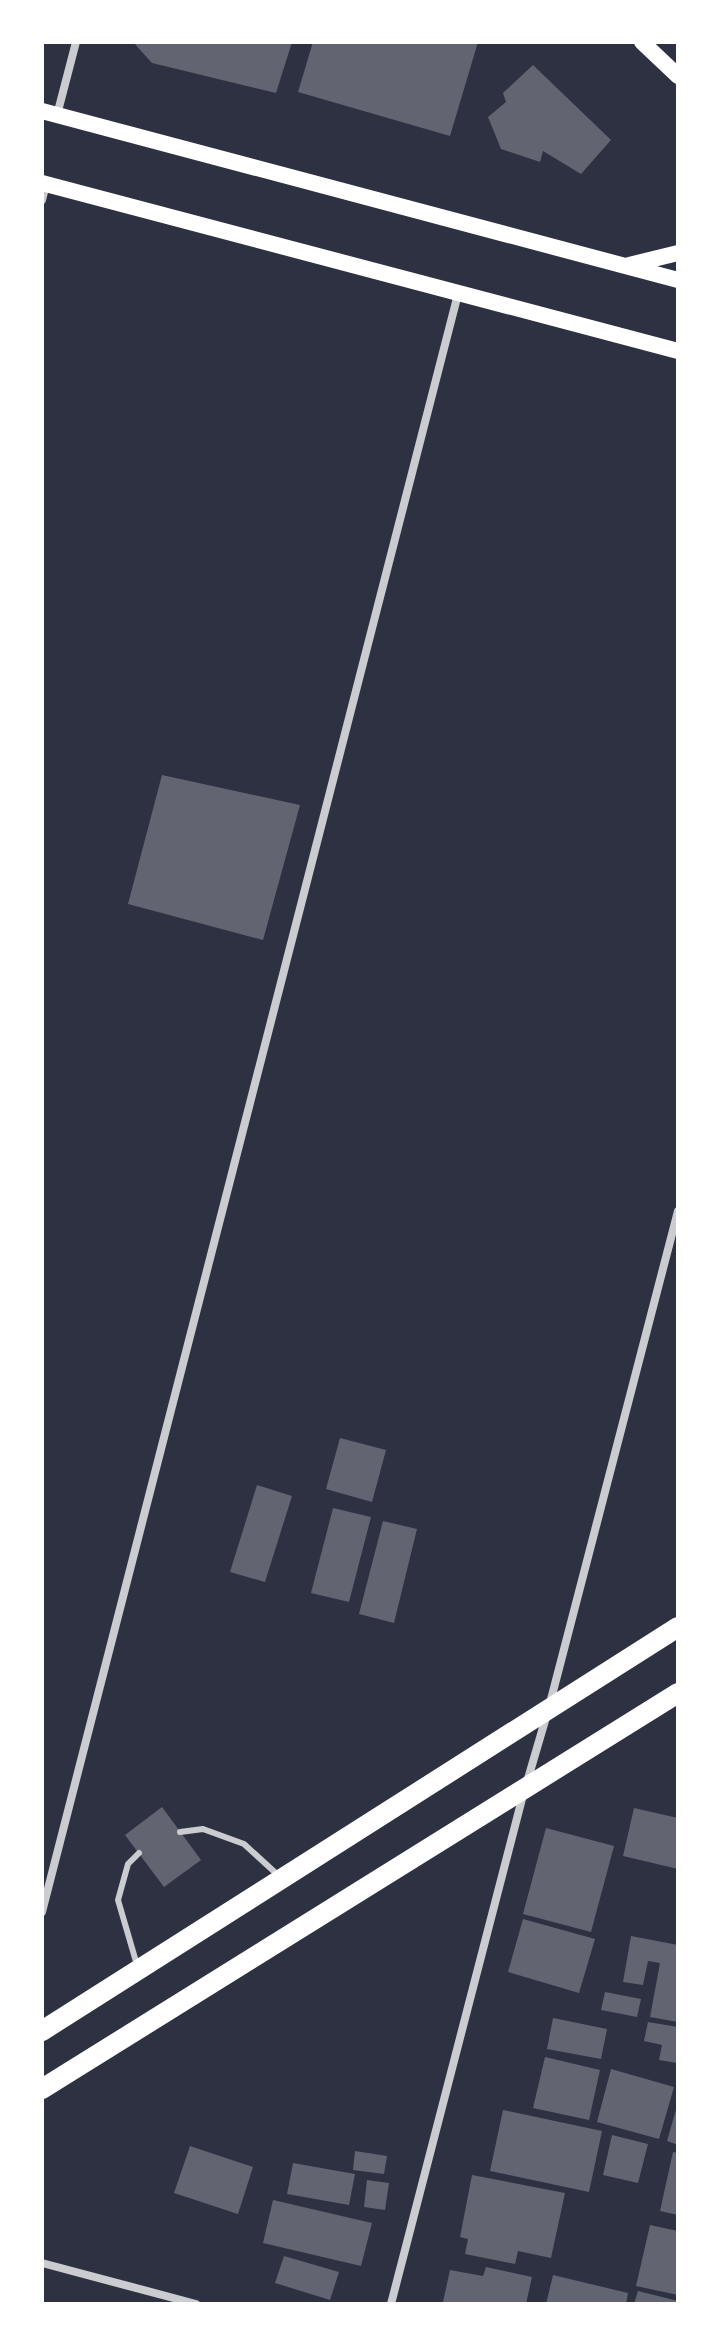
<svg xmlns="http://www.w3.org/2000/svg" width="720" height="2346" font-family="'Golos Text',sans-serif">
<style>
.building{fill:#626471}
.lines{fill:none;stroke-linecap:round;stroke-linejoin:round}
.service{stroke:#caccd0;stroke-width:6}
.minor{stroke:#caccd0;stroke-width:8}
.secondary{stroke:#fff;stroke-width:16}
.primary{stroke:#fff;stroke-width:20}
</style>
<rect width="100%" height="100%" fill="#2d3142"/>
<g class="building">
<path d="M133,42H292L276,93L152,63Z"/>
<path d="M313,42H478L450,136L298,92Z"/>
<path d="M533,65L611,140L581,174L543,151L540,162L501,149L488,117L506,102L503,93Z"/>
<path d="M162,775L300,805L263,940L128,904Z"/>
<path d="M340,1438L386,1450L372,1502L326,1489Z"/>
<path d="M257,1485L292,1496L265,1582L230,1572Z"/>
<path d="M333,1508L371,1517L349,1602L311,1593Z"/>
<path d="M383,1521L417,1529L394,1623L359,1614Z"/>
<path d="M162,1807L201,1860L164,1887L125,1835Z"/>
<path d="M634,1808L678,1818V1869L623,1856Z"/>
<path d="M546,1828L614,1846L591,1932L523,1914Z"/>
<path d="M523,1919L595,1939L579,1993L508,1972Z"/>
<path d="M631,1936L678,1945V2022L650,2017L660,1963L648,1961L643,1985L623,1982Z"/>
<path d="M605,1992L641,1999L637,2017L601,2010Z"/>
<path d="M553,2018L607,2029L601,2059L547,2049Z"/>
<path d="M648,2022L678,2027L677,2063L659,2060L662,2045L644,2041Z"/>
<path d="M545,2057L600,2070L589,2120L533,2108Z"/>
<path d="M611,2069L674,2087L659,2139L597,2122Z"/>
<path d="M677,2106H678V2145L667,2141Z"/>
<path d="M503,2110L602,2131L589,2192L490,2171Z"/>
<path d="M612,2135L648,2144L638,2183L603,2175Z"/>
<path d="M190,2146L253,2167L238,2214L174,2193Z"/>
<path d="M355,2151L387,2156L384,2174L353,2170Z"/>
<path d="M673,2152L678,2153V2215L660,2211Z"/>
<path d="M293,2163L355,2174L349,2205L287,2194Z"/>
<path d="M472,2175L565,2193L551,2258L518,2251L515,2264L465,2254L468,2239L460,2237Z"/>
<path d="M367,2180L389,2183L385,2210L364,2207Z"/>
<path d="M273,2200L372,2223L361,2266L263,2243Z"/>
<path d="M650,2225L678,2231V2295L636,2286Z"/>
<path d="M284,2256L339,2272L330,2300L275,2283Z"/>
<path d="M486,2267L532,2277L526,2304L443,2302L450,2270L483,2276Z"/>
<path d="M553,2275L628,2293L626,2304H546Z"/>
<path d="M638,2291L678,2301V2304H634Z"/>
</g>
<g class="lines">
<g class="service">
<path d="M180,1832L203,1829L244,1844L279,1876"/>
<path d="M137,1965L118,1900L128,1864L139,1853"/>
</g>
<g class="minor">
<path d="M57,115L76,42"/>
<path d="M42,200L46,184"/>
<path d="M527,1782L549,1707L678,1211"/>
<path d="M42,1912L458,294"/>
<path d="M42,2263L196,2304"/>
<path d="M391,2304L523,1795"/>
</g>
<g class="secondary">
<path d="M642,42L678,76"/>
<path d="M42,111L678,280"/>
<path d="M42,183L678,351"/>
<path d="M629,265L678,253"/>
</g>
<g class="primary">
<path d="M42,2031L678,1627"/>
<path d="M42,2089L678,1693"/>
</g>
</g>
<rect width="720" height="2346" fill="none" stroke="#ffffff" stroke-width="88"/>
</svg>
